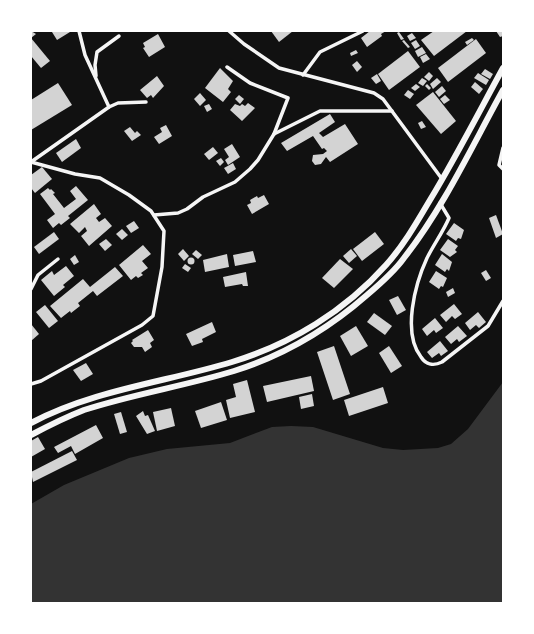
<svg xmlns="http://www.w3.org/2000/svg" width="534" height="634" font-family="Barlow,sans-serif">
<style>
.water{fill:#333}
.building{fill:#d3d3d3}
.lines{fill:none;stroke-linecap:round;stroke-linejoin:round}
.minor{stroke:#f5f5f5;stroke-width:3.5}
.primary{stroke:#f5f5f5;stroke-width:6}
</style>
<rect width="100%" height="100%" fill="#111"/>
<path class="water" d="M503,382V603H31V504L64,485L129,458L167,449L230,443L272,427L291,426L313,427L383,448L403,450L438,448L451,444L468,429Z"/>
<g class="building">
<path d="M31,31L36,34L31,38Z"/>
<path d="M54,31H69L70,32L57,40L52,32Z"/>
<path d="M271,31H293L279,42Z"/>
<path d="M370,31H386L381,34L382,36L367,47L361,38Z"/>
<path d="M434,31H467L434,56L421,40Z"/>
<path d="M496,31H503V36L500,37Z"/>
<path d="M399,32L404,39L401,40L397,33Z"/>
<path d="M412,33L416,38L410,41L407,36Z"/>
<path d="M158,34L165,47L149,57L143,48L145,47L143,43Z"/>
<path d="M31,38L50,61L41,68L31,56Z"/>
<path d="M472,38L474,40L467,45L465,42Z"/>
<path d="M476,39L486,53L448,82L438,68Z"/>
<path d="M404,40L410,47L408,48L402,41Z"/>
<path d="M416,40L420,46L415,49L411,43Z"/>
<path d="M422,47L426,53L418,57L415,51Z"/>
<path d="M356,50L358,53L351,56L350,53Z"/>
<path d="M408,51L420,67L389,90L378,74Z"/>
<path d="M426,54L430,59L423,63L420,57Z"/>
<path d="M357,61L362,67L357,72L352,65Z"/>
<path d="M220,68L233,81L228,89L231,92L223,102L205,88Z"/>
<path d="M485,69L493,74L490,79L481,74Z"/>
<path d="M429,72L433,76L429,81L424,77Z"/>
<path d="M478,73L489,80L486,85L474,78Z"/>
<path d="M377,74L381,81L376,84L371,78Z"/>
<path d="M157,76L164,86L153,98L151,95L147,98L140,90Z"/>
<path d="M422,78L427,81L423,86L418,83Z"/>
<path d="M437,78L441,82L433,89L430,84Z"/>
<path d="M475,82L483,89L479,94L471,87Z"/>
<path d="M58,83L72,105L31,130V100Z"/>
<path d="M416,84L420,87L415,91L411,88Z"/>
<path d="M427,84L431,88L429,90L425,86Z"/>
<path d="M442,86L446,91L439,97L435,92Z"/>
<path d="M408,90L414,94L410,99L404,95Z"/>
<path d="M433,92L456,121L441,134L416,105Z"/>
<path d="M200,93L206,100L200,106L194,99Z"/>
<path d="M239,95L244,99L240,104L235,99Z"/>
<path d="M445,95L450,100L444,104L440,99Z"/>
<path d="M248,103L255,108L242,121L230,110L235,104L240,106L242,104L245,106Z"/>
<path d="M209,104L212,109L207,112L204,106Z"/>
<path d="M330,114L335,122L319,133L323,137L345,124L358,144L330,162L326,157L321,164L315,165L312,161L313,155L323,154L327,151L324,148L322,149L313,136L287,151L281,143Z"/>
<path d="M422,121L426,127L421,129L418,123Z"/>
<path d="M166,125L172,136L159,144L154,137L162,132L160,128Z"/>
<path d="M130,127L135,133L137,131L141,135L132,141L124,131Z"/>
<path d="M76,139L81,148L62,162L56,153Z"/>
<path d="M232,144L240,157L228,165L225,160L229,157L224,149Z"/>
<path d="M213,147L218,153L209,160L204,154Z"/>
<path d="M221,158L224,162L220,166L216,161Z"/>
<path d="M233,163L236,169L228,174L224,168Z"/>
<path d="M42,167L52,179L35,193L31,188V175Z"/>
<path d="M76,186L88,200L68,216L70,218L61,225L59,223L53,228L47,220L55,214L40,194L48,188L50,190L51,189L55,193L53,194L64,208L76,199L70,191Z"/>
<path d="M264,195L269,204L252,214L247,205L251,203L250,200L257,196L258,198Z"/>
<path d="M94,204L101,214L96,218L99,222L105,218L112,226L89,246L81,236L87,231L85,227L79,233L70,224Z"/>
<path d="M496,215L503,234L496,238L489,218Z"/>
<path d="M134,221L139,228L131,233L126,226Z"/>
<path d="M454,223L464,230L461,239L458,238L456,241L446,234Z"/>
<path d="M122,229L128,235L122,240L116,234Z"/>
<path d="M54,232L59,239L39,254L34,247Z"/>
<path d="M375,232L384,244L362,261L353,249Z"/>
<path d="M106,239L112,245L105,251L99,244Z"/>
<path d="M448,239L458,246L455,250L457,252L450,257L440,250Z"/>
<path d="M143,245L151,254L142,261L148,268L141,273L143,275L138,278L136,276L131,280L119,265Z"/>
<path d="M183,249L189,256L184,261L178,254Z"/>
<path d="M351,249L357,256L349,263L343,256Z"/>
<path d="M196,250L202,255L198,259L192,254Z"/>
<path d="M253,251L256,262L235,266L233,255Z"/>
<path d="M227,254L229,267L205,272L203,260Z"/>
<path d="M442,254L452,262L449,271L447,269L445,272L435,265Z"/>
<path d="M75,255L79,262L74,265L70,259Z"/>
<circle cx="191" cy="261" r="3.5"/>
<path d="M340,259L353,269L334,288L322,278Z"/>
<path d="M185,264L191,268L188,272L182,268Z"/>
<path d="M66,266L74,276L63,285L65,287L54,296L41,280L52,271L54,275Z"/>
<path d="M115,267L123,276L97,296L93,291L78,303L80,306L71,313L70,311L61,318L50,306L83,279L90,287Z"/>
<path d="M486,270L491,278L486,281L481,273Z"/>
<path d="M436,271L447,278L443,287L441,286L439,289L429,282Z"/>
<path d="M246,272L248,286H243L242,284L225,287L223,277Z"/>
<path d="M453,288L455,293L448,297L446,292Z"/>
<path d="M398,296L406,310L397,315L389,300Z"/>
<path d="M454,304L462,314L455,319L452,316L446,322L440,315Z"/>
<path d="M45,305L58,321L49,328L36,312Z"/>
<path d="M478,312L486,322L479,328L476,325L470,330L465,323Z"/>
<path d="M374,313L392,326L385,335L367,322Z"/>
<path d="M435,318L443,328L436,333L434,330L427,336L422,329Z"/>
<path d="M212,322L216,332L202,339L203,342L192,346L186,334Z"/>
<path d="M31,324L39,334L31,341Z"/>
<path d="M356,326L368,346L351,356L340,336Z"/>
<path d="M458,326L467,336L459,342L457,339L451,344L445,337Z"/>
<path d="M148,330L154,340L150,343L152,347L145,352L142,347H134L131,343L133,341L132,340Z"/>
<path d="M440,341L448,351L441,356L439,353L432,358L427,352Z"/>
<path d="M334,346L350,394L333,400L317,352Z"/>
<path d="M389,346L402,366L391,373L379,353Z"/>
<path d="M86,363L93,374L81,381L73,370Z"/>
<path d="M311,376L314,391L267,402L263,386Z"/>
<path d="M247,380L255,412L230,418L226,400L236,397L233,384Z"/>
<path d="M383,387L388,403L349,416L344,400Z"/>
<path d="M312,394L314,406L301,409L299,397Z"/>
<path d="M221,402L227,420L201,428L195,411Z"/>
<path d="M171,408L175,426L157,431L153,412Z"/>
<path d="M143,411L145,416L148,415L155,431L147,434L136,416Z"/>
<path d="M121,412L127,432L120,434L114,414Z"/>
<path d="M96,425L103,438L75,454L71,446L58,453L54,447Z"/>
<path d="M38,437L45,449L31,457V441Z"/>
<path d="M72,451L77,460L33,482L31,472Z"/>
</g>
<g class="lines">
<g class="minor">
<path d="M229,31L244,44L279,68L374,93L383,99L442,179"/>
<path d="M227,67L250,83L288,98L274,134"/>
<path d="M303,75L320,52L363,31"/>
<path d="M96,76L95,65L97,52L119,36"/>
<path d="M109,107L118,103L146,102"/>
<path d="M503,148L499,165L503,169"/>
<path d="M31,162L75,174L100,178L129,195L151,211L164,231L162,267L153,316L142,325L41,381L31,384"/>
<path d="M31,162L109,107L85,55L79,31"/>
<path d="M440,203L449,218C443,232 434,244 427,258C415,284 402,333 421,357C426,365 434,366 442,362L488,326L503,301"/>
<path d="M154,215L178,213L187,209L203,197L235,182L250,169L258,160L274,134L320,111H392"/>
<path d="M31,289L38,275L58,259"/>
</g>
<g class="primary">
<path d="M31,423C93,390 166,382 232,362C291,344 345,311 386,265C404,245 417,222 430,200C456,157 479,112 503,68"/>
<path d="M31,435C48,426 66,417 84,410C133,394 185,386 234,371C285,355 327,330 367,295C380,284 394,272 404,258C444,207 472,146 503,90"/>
</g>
</g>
<rect width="534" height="634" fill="none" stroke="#ffffff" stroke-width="64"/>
</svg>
